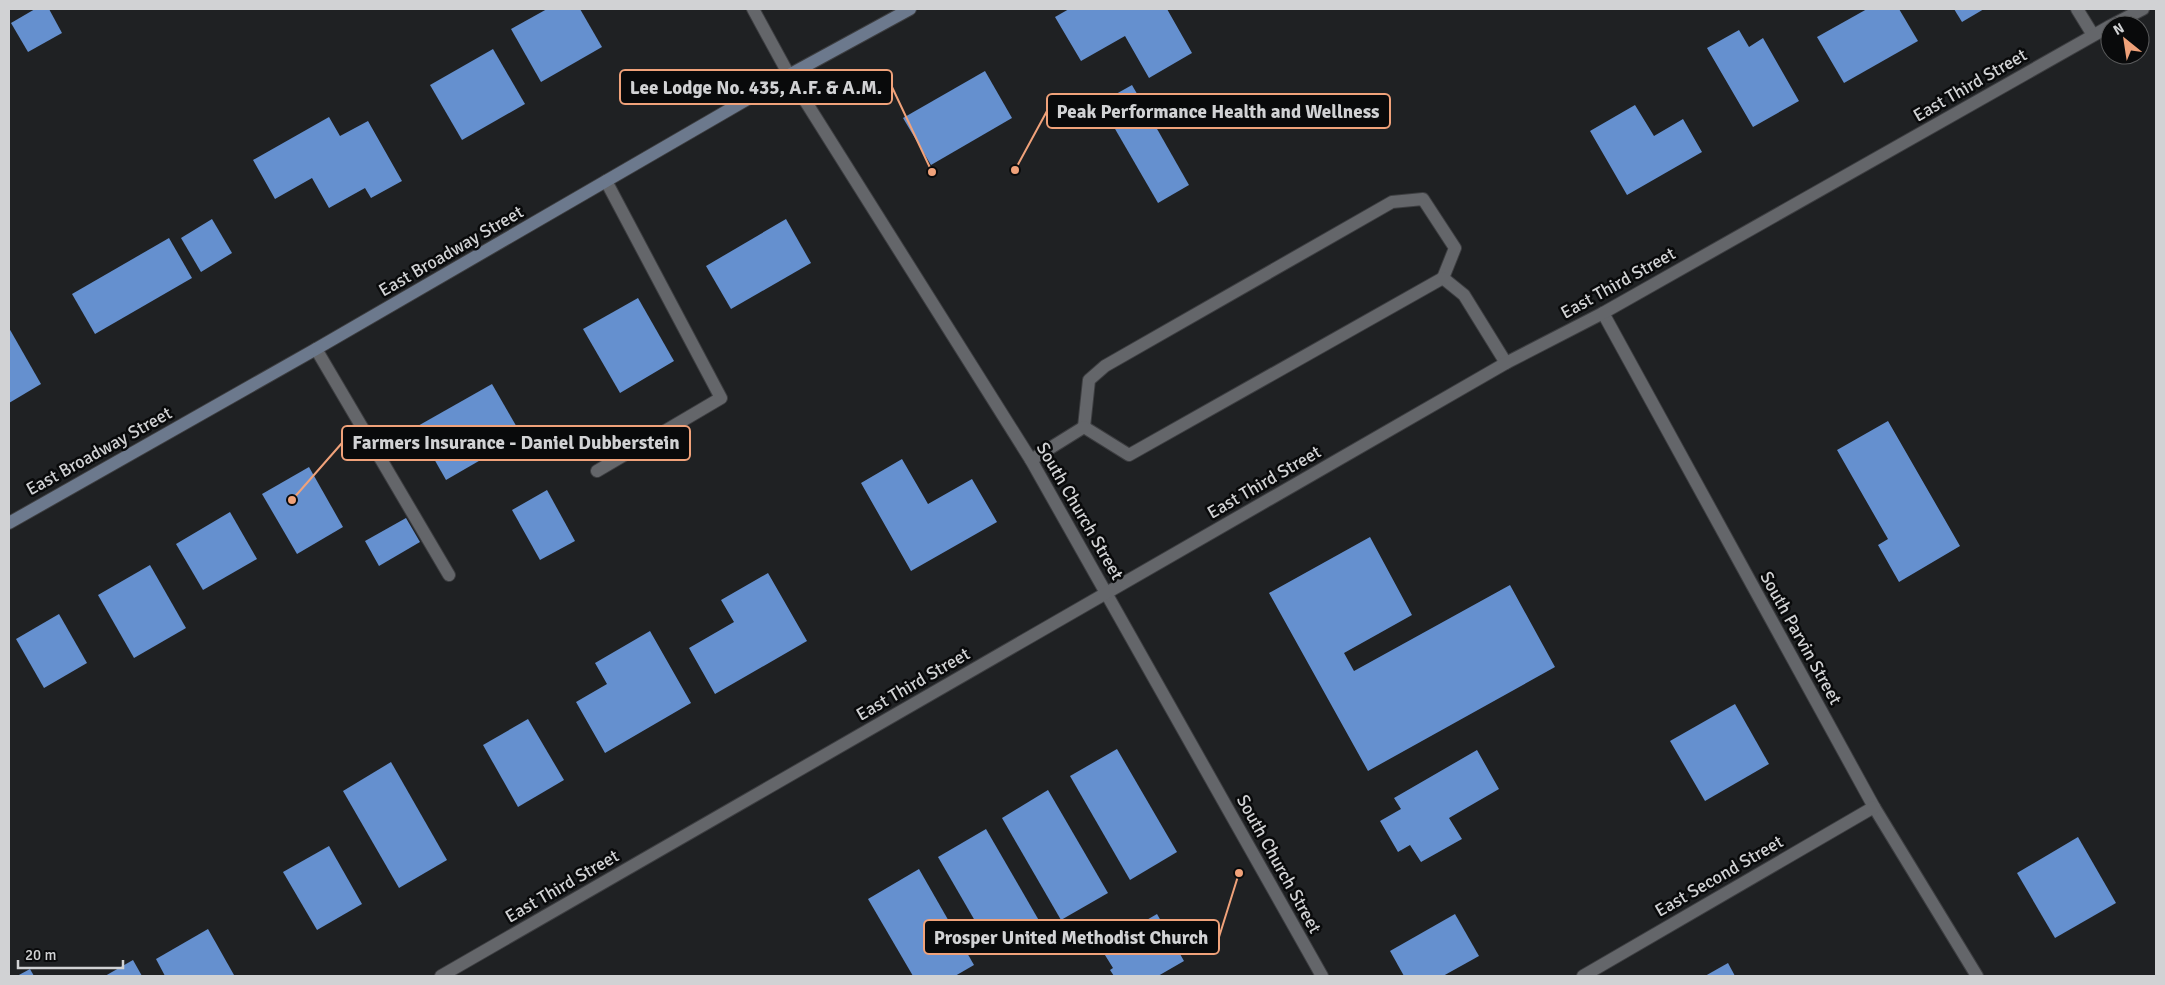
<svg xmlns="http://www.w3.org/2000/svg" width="2165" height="985" font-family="Signika,sans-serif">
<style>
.building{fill:#6590cf}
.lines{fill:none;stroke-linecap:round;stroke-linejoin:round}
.lane-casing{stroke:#3d3e41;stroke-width:14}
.street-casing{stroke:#3d3e41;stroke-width:14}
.secondary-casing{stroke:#3d3e41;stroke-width:14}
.lane{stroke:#64666a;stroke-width:12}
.street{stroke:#64666a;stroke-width:12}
.secondary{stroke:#6c798d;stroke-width:12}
.labels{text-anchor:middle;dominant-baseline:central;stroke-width:5;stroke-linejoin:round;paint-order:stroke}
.street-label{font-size:18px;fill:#d1d2d4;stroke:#090a0b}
.leader{fill:none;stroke:#f0a27a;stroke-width:2}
.callout-dot{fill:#f0a27a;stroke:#090a0b;stroke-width:2}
.callout{fill:#090a0b;stroke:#f0a27a;stroke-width:2}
.callout-label{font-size:19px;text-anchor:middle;font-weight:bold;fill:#d1d2d4}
</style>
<rect width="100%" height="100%" fill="#1f2123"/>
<g class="building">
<path d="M35,9H49L62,33L28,52L11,23Z"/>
<path d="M547,9H580L602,47L541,82L511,29Z"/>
<path d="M1069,9H1167L1192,53L1149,78L1125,36L1081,61L1055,17Z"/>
<path d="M1867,9H1899L1918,41L1844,83L1817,37Z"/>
<path d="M1954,9H1984L1962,22Z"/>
<path d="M1739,30L1749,47L1763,38L1799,101L1753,127L1707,48Z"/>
<path d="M493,49L525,104L462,140L430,85Z"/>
<path d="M985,71L1012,118L931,165L903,118Z"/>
<path d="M1132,85L1189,185L1158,203L1100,103Z"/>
<path d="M1635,105L1654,136L1683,119L1702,152L1627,195L1590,131Z"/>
<path d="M329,117L340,136L368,121L402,181L371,198L365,188L329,208L312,178L275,199L253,160Z"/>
<path d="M212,219L232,253L201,272L181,238Z"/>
<path d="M786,219L811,263L731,309L706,266Z"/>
<path d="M169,238L192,278L95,334L72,294Z"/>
<path d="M638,298L674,361L620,393L583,329Z"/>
<path d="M9,328L41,384L9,403Z"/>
<path d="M492,384L522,436L446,480L416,427Z"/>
<path d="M1888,421L1960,546L1899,582L1878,545L1888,539L1837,450Z"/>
<path d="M902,459L928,504L972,479L997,522L911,571L861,483Z"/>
<path d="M309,467L343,527L297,554L262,494Z"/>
<path d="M547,490L575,541L540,560L512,510Z"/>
<path d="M230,512L257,559L203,590L176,544Z"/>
<path d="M406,518L420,542L379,566L365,541Z"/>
<path d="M1370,537L1412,615L1344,653L1354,671L1510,585L1555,667L1368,771L1269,593Z"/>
<path d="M150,565L186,628L134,658L98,595Z"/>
<path d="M768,573L807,641L715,694L689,648L734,622L721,600Z"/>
<path d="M59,614L87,663L44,688L16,639Z"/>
<path d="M650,631L691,703L605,753L576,702L607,684L595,663Z"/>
<path d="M1735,704L1769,764L1705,801L1670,741Z"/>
<path d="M528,719L564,780L518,807L483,745Z"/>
<path d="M1117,749L1177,852L1130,880L1070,776Z"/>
<path d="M1477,750L1499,789L1449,818L1462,839L1421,862L1410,845L1398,852L1380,821L1401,809L1394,798Z"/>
<path d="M391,762L447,860L399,888L343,791Z"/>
<path d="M1048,790L1108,893L1061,920L1002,818Z"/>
<path d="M986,829L1041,924L993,952L938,857Z"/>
<path d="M2078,837L2116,903L2055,938L2017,873Z"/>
<path d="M329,846L362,904L317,930L283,872Z"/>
<path d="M919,869L974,965L955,976H913L868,899Z"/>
<path d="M1157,914L1184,961L1158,976H1114L1110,970L1113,968L1100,947Z"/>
<path d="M1455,914L1479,956L1443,976H1404L1390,951Z"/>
<path d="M208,929L234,975L165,976L156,959Z"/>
<path d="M133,960L142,976H105Z"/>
<path d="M1728,963L1735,976H1705Z"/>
<path d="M30,969L34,976H17Z"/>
</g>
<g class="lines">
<defs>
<g id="lane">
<path d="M316,349L449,575"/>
<path d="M1084,427L1089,380L1105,366L1392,202L1423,199L1455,248L1443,278"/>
<path d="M1031,460L1084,427L1129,455L1443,278L1464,295L1506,363"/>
<path d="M597,471L721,398L606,181"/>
</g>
<g id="street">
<path d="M753,9L789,75L1031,460L1322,976"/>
<path d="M2077,9L2093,35"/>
<path d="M2112,25L2143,9"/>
<path d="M1603,313L1874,807L1977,976"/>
<path d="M441,976L1506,363L1603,313L2110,26"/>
<path d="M1583,976L1874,807"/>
</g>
<path id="secondary" d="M9,523L316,349L789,75L910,9"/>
</defs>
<use href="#lane" class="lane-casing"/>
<use href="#street" class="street-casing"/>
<use href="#secondary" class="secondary-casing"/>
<use href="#lane" class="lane"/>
<use href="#street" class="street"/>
<use href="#secondary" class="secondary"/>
</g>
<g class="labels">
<g class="street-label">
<text transform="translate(1970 85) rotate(-30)">East Third Street</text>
<text transform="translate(451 251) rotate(-30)">East Broadway Street</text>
<text transform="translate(1618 283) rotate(-29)">East Third Street</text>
<text transform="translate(99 451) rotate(-29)">East Broadway Street</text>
<text transform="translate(1264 482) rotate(-30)">East Third Street</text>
<text transform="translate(1080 511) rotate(60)">South Church Street</text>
<text transform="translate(1801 638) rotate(61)">South Parvin Street</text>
<text transform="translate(913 684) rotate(-30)">East Third Street</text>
<text transform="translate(1279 864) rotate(61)">South Church Street</text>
<text transform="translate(1719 876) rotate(-30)">East Second Street</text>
<text transform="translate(562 886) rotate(-30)">East Third Street</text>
</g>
</g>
<path class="leader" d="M932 172L892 87M1015 170L1047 111M292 500L342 443M1239 873L1219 937"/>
<g class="callout-dot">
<circle cx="932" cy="172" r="5"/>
<circle cx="1015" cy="170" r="5"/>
<circle cx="292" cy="500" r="5"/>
<circle cx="1239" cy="873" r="5"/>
</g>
<g class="callout">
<rect x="620" y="70" width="272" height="34" rx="5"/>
<rect x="1047" y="94" width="343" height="34" rx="5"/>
<rect x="342" y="426" width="348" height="34" rx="5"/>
<rect x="924" y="920" width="295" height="34" rx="5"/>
</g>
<g class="callout-label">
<text x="756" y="94">Lee Lodge No. 435, A.F. &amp; A.M.</text>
<text x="1218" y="118">Peak Performance Health and Wellness</text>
<text x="516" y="449">Farmers Insurance - Daniel Dubberstein</text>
<text x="1071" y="944">Prosper United Methodist Church</text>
</g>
<rect width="2165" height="985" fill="none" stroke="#d1d2d4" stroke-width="20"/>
<g transform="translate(2125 40) rotate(330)"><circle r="24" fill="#090a0b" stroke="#595a5b"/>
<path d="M0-4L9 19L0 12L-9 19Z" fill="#f0a27a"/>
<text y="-8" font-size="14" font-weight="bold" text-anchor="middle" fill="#d1d2d4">N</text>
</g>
<path d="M18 960v8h105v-8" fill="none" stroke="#d1d2d4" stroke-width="2.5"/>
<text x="25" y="960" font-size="15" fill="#d1d2d4" stroke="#090a0b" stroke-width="4" paint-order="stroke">20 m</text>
</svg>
